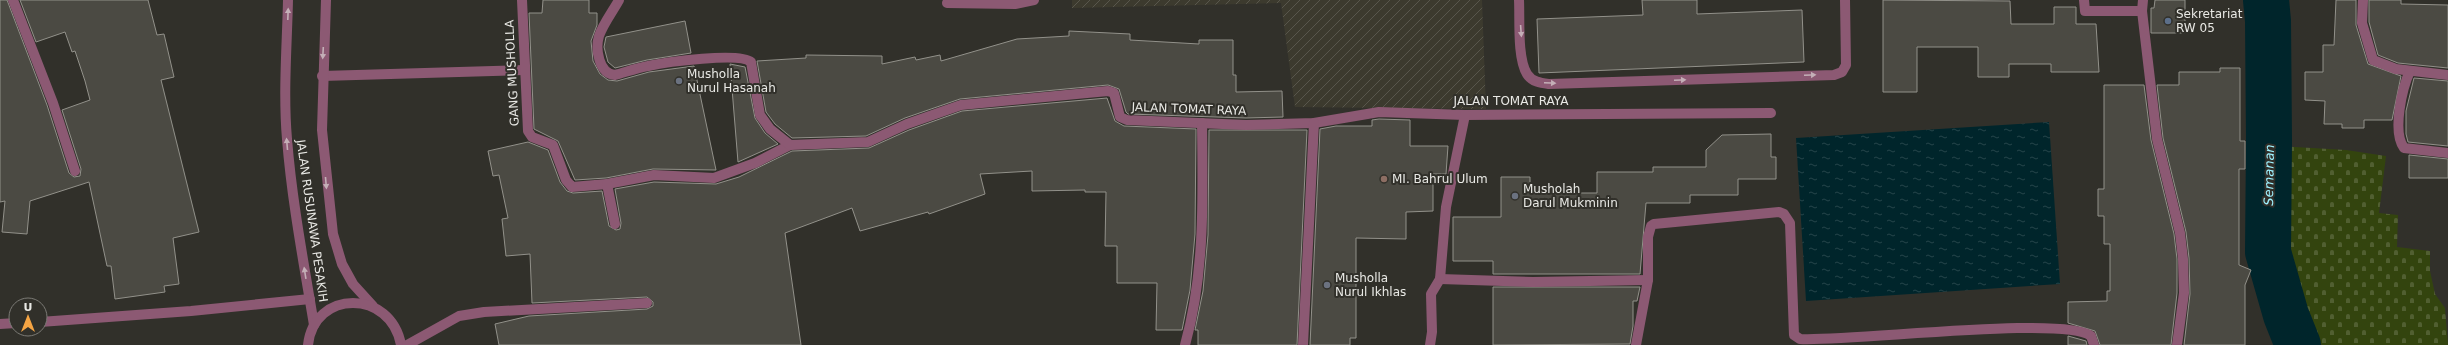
<svg xmlns="http://www.w3.org/2000/svg" width="2448" height="345" font-family="'DejaVu Sans',sans-serif">
<style>
.industrial{fill:url(#industrial-furrows)}
.cemetery{fill:url(#cemetery-stones)}
.water{fill:url(#water-ripples)}
.lines{fill:none;stroke-linecap:round;stroke-linejoin:round}
.river{stroke:#00252b;stroke-width:46}
.building{fill:#4b4a43;stroke:#92918a}
.service{stroke:#8c5973;stroke-width:10}
.minor{stroke:#8c5973;stroke-width:10}
.oneway{fill:#c4afb7}
.service-dot{fill:#5c6f8a;stroke:#31302a;stroke-width:1.5}
.worship-dot{fill:#6b7280;stroke:#31302a;stroke-width:1.5}
.education-dot{fill:#8d6e63;stroke:#31302a;stroke-width:1.5}
.labels{text-anchor:middle;dominant-baseline:central;stroke-width:4;stroke-linejoin:round;paint-order:stroke}
.poi-label{font-size:12px;fill:#e9e9e5;stroke:#31302a;text-anchor:start}
.street-label{font-size:12px;fill:#e9e9e5;stroke:#31302a}
.water-label{font-size:13px;font-style:italic;fill:#9df1fe;stroke:#31302a}
</style>
<defs>
<pattern id="industrial-furrows" width="10" height="10" patternUnits="userSpaceOnUse"><rect width="10" height="10" fill="#3c3a2e"/><path d="M-1 1l2-2M0 10L10 0M9 11l2-2" fill="none" stroke="#58564c"/></pattern>
<pattern id="cemetery-stones" width="16" height="16" patternUnits="userSpaceOnUse"><rect width="16" height="16" fill="#33440e"/><path d="M2 7V4a2 2 0 0 1 4 0v3zM10 15v-3a2 2 0 0 1 4 0v3z" fill="#515f31"/></pattern>
<pattern id="water-ripples" width="26" height="14" patternUnits="userSpaceOnUse"><rect width="26" height="14" fill="#00252b"/><path d="M2 4q2-2 4 0t4 0M15 11q2-2 4 0t4 0" fill="none" stroke="#25454a"/></pattern>
</defs>
<rect width="100%" height="100%" fill="#31302a"/>
<path class="industrial" d="M1072,0H1482L1486,109L1295,107L1281,3L1072,8Z"/>
<path class="cemetery" d="M2278,146L2346,150L2386,156L2379,213L2398,215L2397,247L2430,251V271L2435,294L2445,308L2448,345H2322L2294,310L2280,266Z"/>
<path class="water" d="M2049,122L2060,284L1806,301L1796,138Z"/>
<g class="lines">
<path class="river" d="M2266,0L2268,21L2269,142L2268,252L2286,315L2298,345"/>
</g>
<g class="building">
<path d="M0,0H7L47,105L69,173L74,177L80,176L81,169L62,110L90,100L85,81L75,51L72,52L65,32L36,42L20,0H148L157,35L164,34L174,77L161,80L199,232L173,238L179,284L164,286L165,292L115,299L111,266H107L89,182L30,201L27,234L2,232L5,201L0,202Z"/>
<path d="M543,0H589V13H597V25L591,41L593,61L600,74L608,80L617,81L649,72L694,66L716,170L653,169L606,178L575,180L558,141L534,129L529,13H542Z"/>
<path d="M1642,0H1697V14L1802,10L1804,62L1539,73L1537,19L1643,15Z"/>
<path d="M1883,0L2010,1L2011,24H2054V7H2076V24H2096L2099,72H2051V64H2009V77H1978V47H1917V92H1883Z"/>
<path d="M2155,0H2185V33H2151V8H2154Z"/>
<path d="M2336,0H2356V25L2368,64L2401,76L2392,120H2364V128H2342V124H2324L2325,101L2305,100V72H2323V45H2334Z"/>
<path d="M2369,0H2401V4L2448,5V68L2398,63L2378,55L2369,22Z"/>
<path d="M685,21L691,53L647,60L615,68L608,62L604,47L606,37Z"/>
<path d="M1069,31L1130,34V40L1199,44V40H1233V75H1236V92L1282,91L1283,117L1246,118L1128,114L1126,112L1119,89L1108,85L960,99L905,118L866,136L792,138L775,124L766,112L757,61L806,58V55L882,56V64L915,57L916,60L940,55L941,61L1017,39L1069,36Z"/>
<path d="M730,64L745,67L755,118L765,133L778,144L738,162Z"/>
<path d="M2220,68H2240V141H2245V169H2239V265L2251,270L2245,285V345H2184L2190,294L2189,258L2186,232L2163,138L2157,85H2179V72H2220Z"/>
<path d="M2414,78L2448,81V146L2408,142L2406,134V111Z"/>
<path d="M2104,85H2144L2151,140L2174,234L2177,259V293L2171,345H2100L2095,331L2068,323V302L2107,301V291H2110V244H2104V216H2098V189H2104Z"/>
<path d="M1107,98L1115,121L1124,126L1196,129L1195,234L1190,290L1182,330H1156L1157,283H1117V246H1105L1106,192H1085V190L1032,191V171L980,174L985,194L929,214L928,212L860,231L852,208L785,233L801,345H499L495,324L529,316L647,309L653,306V302L647,297L532,303L530,254L506,256L502,219L508,218L499,175L493,176L488,151L528,142L548,150L560,182L567,191L573,193L602,191L609,226L616,230L620,229L621,223L615,189L654,182L716,184L739,177L792,151L869,148L909,130L962,111Z"/>
<path d="M1379,119L1410,120V146H1448L1446,174H1433V211L1406,212V239L1356,238V338H1350V345H1310L1320,129L1336,126H1372V120Z"/>
<path d="M1209,130H1307L1297,345H1198V330H1195L1203,291L1208,235Z"/>
<path d="M1771,134V157H1776V179H1738V195H1690V203H1646L1640,274H1493V261H1453V217H1501V177H1530V193H1597V172H1653V167H1706V150L1722,135Z"/>
<path d="M2409,155L2448,159V178H2409Z"/>
<path d="M1493,287H1640L1637,301H1633V326L1630,344L1493,345Z"/>
<path d="M2068,336L2086,341L2087,345H2068Z"/>
</g>
<g class="lines">
<g class="service">
<path d="M947,3L1015,4L1034,0"/>
<path d="M322,76L524,70"/>
</g>
<g class="minor">
<path d="M13,0L53,103L75,171"/>
<path d="M288,0C287,46 283,93 287,139C292,202 304,264 314,325"/>
<path d="M326,0L322,130L333,234L342,264L353,284L373,306"/>
<path d="M522,0L528,131L532,137L553,145L566,180L572,187L607,184L654,175L714,178L755,163L790,145"/>
<path d="M619,0C613,11 603,24 599,36C595,49 599,74 615,75C626,72 637,68 648,66C666,62 740,52 751,62L760,115L770,129L790,145L868,142L907,124L961,105L1108,91L1114,93L1120,117L1127,120L1246,125L1314,123L1379,112L1465,115L1771,113"/>
<path d="M1519,0C1520,19 1517,58 1527,74C1532,82 1541,83 1549,84L1834,75L1842,72L1846,65L1845,0"/>
<path d="M2084,0L2085,11H2142"/>
<path d="M2143,0L2142,11L2157,139L2180,233L2183,259L2184,293L2177,345"/>
<path d="M2363,0L2362,23L2373,60L2396,69L2448,75"/>
<path d="M2410,71C2402,88 2392,132 2404,148L2448,153"/>
<path d="M607,184L615,224"/>
<path d="M1440,279L1533,282L1648,280"/>
<path d="M40,322L191,311L310,299"/>
<path d="M0,324L16,323"/>
<path d="M308,345C314,289 391,289 401,345"/>
<path d="M407,345L459,316L484,312L647,303"/>
<path d="M1185,345C1205,274 1203,196 1202,123"/>
<path d="M1303,345L1314,123"/>
<path d="M1430,345L1432,332L1431,294L1440,279L1446,207L1465,115"/>
<path d="M1636,345L1648,280V237L1651,226L1654,224L1779,212L1784,214L1790,223L1794,335L1800,339C1850,342 2065,315 2091,336L2094,345"/>
</g>
</g>
<defs><path id="oneway-solid" d="M-6-.8H1V-3.2L6.5 0L1 3.2V.8H-6Z"/></defs>
<g class="oneway">
<use href="#oneway-solid" transform="translate(288 14) rotate(-88)"/>
<use href="#oneway-solid" transform="translate(1521 31) rotate(86)"/>
<use href="#oneway-solid" transform="translate(323 53) rotate(93)"/>
<use href="#oneway-solid" transform="translate(1810 75) rotate(-2)"/>
<use href="#oneway-solid" transform="translate(1680 80) rotate(-2)"/>
<use href="#oneway-solid" transform="translate(1550 83) rotate(2)"/>
<use href="#oneway-solid" transform="translate(287 144) rotate(-95)"/>
<use href="#oneway-solid" transform="translate(326 183) rotate(85)"/>
<use href="#oneway-solid" transform="translate(305 273) rotate(-99)"/>
</g>
<circle class="service-dot" cx="2168" cy="21" r="4"/>
<g class="worship-dot">
<circle cx="679" cy="81" r="4"/>
<circle cx="1515" cy="196" r="4"/>
<circle cx="1327" cy="285" r="4"/>
</g>
<circle class="education-dot" cx="1384" cy="179" r="4"/>
<g class="labels">
<g class="poi-label">
<text x="2176" y="14">Sekretariat<tspan x="2176" dy="14">RW 05</tspan></text>
<text x="687" y="74">Musholla<tspan x="687" dy="14">Nurul Hasanah</tspan></text>
<text x="1392" y="179">MI. Bahrul Ulum</text>
<text x="1523" y="189">Musholah<tspan x="1523" dy="14">Darul Mukminin</tspan></text>
<text x="1335" y="278">Musholla<tspan x="1335" dy="14">Nurul Ikhlas</tspan></text>
</g>
<g class="street-label">
<text transform="translate(512 73) rotate(-93)">GANG MUSHOLLA</text>
<text x="1511" y="101">JALAN TOMAT RAYA</text>
<text transform="translate(1189 109) rotate(2)">JALAN TOMAT RAYA</text>
<text transform="translate(312 221) rotate(82)">JALAN RUSUNAWA PESAKIH</text>
</g>
<g class="water-label">
<text transform="translate(2269 175) rotate(-89)">Semanan</text>
</g>
</g>
<g transform="translate(28 317)"><circle r="19" fill="#31302a" stroke="#7b7a75"/>
<path d="M0-3L7 15L0 10L-7 15Z" fill="#f4a443"/>
<text y="-6" font-size="11" font-weight="bold" text-anchor="middle" fill="#e9e9e5">U</text>
</g>
</svg>
